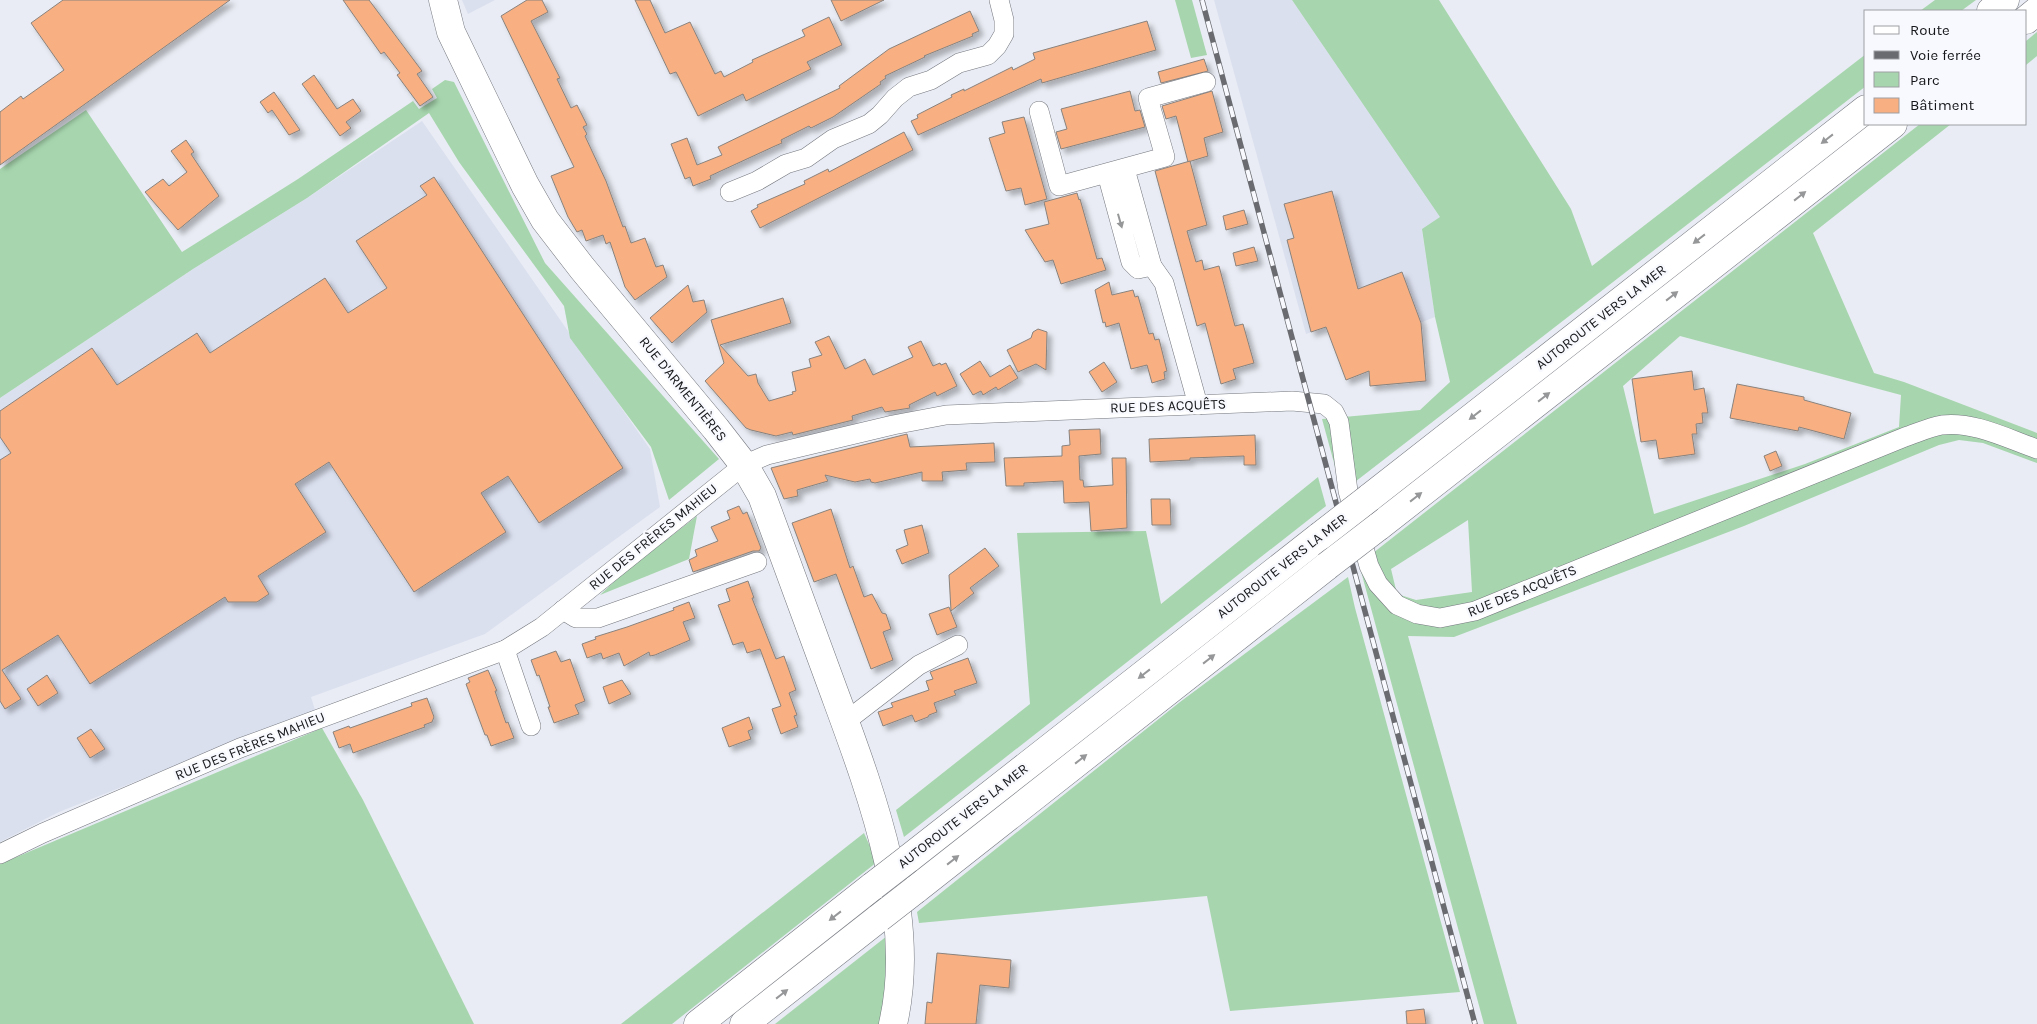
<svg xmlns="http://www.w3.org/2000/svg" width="2037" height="1024" font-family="Karla,sans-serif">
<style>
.built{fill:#dbe0ef}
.green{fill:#a7d6ae;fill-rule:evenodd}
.building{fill:#f8b082;stroke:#89827d;filter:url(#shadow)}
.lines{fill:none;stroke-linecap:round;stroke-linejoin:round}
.street-casing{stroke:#74777e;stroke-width:20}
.primary-casing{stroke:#74777e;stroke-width:29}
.highway-casing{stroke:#74777e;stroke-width:29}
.street{stroke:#fff;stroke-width:19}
.primary{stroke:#fff;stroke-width:28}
.highway{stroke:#fff;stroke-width:28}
.rail-casing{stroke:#696b70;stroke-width:5.5}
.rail{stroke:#f8f9fe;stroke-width:4;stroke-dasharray:11;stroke-linecap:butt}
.highway-bridge-casing{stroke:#74777e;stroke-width:29;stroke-linecap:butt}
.highway-bridge{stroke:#fff;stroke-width:28}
.oneway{fill:#969798}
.labels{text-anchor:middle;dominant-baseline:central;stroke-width:4.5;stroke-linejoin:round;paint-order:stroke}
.street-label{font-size:14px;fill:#16171a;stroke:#f8f9fe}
</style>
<defs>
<filter id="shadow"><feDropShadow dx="4.5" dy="4.5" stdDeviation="2.5" flood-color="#0004"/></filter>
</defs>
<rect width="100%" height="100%" fill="#e9ecf4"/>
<g class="built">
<path d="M462,0H495L468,14Z"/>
<path d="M1214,0H1292L1441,217L1422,230L1435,317L1379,339L1326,327L1306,334Z"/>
<path d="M422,121L650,449L660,507L485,634L311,697L315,710L59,812L0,842V398L193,269L307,198Z"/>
</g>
<g class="green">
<path d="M1175,0H1192L1207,55L1191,58Z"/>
<path d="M1292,0H1439L1571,209L1592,266L1866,54V86L1342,492L1322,419L1420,410L1450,382L1435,317L1422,229L1440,217Z"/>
<path d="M1935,0H1976L1961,11H1920Z"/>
<path d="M2037,32V56L2026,65V41Z"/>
<path d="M445,80L454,82L545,263L719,459L669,500L651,447L570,338L564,306L459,162L429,113L307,198L193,269L0,398V169L86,110L182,252L298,179L413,101L419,109L437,98L432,89Z"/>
<path d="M1920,124H1951L1813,233L1874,373L1904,382L2037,433V463L1983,443L1959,440L1939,445L1744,526L1454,637L1408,636L1517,1024H1484L1359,564ZM1680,336L1901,395L1899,427L1805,464L1654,514L1623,386ZM1468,520L1472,592L1416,600L1397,594L1391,569Z"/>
<path d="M1318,477L1326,506L904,837L896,810L1030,704L1017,533L1146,531L1161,604Z"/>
<path d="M697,516L689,559L600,595L621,575Z"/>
<path d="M1348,577L1355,608L1460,992L1230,1011L1207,896L919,923L917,912L1180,702Z"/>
<path d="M322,728L363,800L474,1024H0V864Z"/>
<path d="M864,833L877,862L672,1024H621Z"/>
<path d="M887,936L889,951L882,1024H775Z"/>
</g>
<g class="building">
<path d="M63,0H230L0,165V112L21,96L23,99L64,70L31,23Z"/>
<path d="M343,0H369L422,71L417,74L433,97L420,106L397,75L400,73L384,52L381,54Z"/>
<path d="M527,0H542L548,12L531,21L560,78L557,79L571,108L577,105L587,125L583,127L587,134L585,136L606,181L623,227L625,226L631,243L645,238L656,267L663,265L667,277L635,300L625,287L610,242L606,244L603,235L586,241L582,230L577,232L568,217L551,176L574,167L501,16Z"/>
<path d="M635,0H650L665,33L690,22L715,74L721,71L724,77L753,62L752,60L805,36L802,30L829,17L842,45L807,62L811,69L746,101L743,94L698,116L676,72L670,74Z"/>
<path d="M831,0H884L841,21Z"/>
<path d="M970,11L979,31L972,34L973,36L924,56L925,57L885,76L886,78L880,82L881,84L833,117L811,128L809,126L781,140L782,143L775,146L710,176L711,179L693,186L690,177L685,179L671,144L687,138L697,165L722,155L718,147L840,88L839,86L889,49Z"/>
<path d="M1147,21L1156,50L1042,83L1041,79L918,135L911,121L918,118L917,115L952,97L951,95L964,89V91L1012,67L1013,70L1035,59L1033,53Z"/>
<path d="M1204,59L1208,71L1161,83L1158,72Z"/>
<path d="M314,75L337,109L353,99L361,111L346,122L351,128L340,136L302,84Z"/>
<path d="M1130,91L1135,111L1140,110L1145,127L1061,149L1056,132L1067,129L1061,109Z"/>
<path d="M1212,91L1223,132L1204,138L1208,156L1188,162L1176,116L1166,119L1162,106Z"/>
<path d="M274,92L300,130L289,135L272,110L268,113L260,102Z"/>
<path d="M1024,117L1047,199L1025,205L1021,188L1006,191L989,138L1005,133L1002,122Z"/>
<path d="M904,132L913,150L760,228L751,211L758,207L757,205L805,184L804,181L828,169L829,172Z"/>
<path d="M186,140L194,152L191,154L219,196L178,230L145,192L163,179L169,186L187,172L171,151Z"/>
<path d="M1190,161L1207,225L1187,231L1196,262L1202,260L1204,270L1219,266L1235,326L1243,324L1254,363L1233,369L1236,379L1221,384L1205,323L1197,326L1155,171Z"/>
<path d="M434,177L623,468L539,523L508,476L481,493L506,532L414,592L329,462L295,484L326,532L258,576L269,594L257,602H228L225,597L90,684L58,635L2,670L21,699L5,709L0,701V460L11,453L0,437V411L92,348L117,385L197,333L210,353L325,278L348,313L387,288L356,241L427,195L420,186Z"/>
<path d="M1332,191L1358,289L1402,272L1421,323L1426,381L1370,386L1369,371L1346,380L1326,327L1311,332L1287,240L1294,238L1284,204Z"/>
<path d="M1077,193L1079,200L1080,199L1097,259L1102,258L1106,270L1061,284L1053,260L1045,262L1025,230L1049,224L1044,202Z"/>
<path d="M1244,210L1248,224L1226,230L1223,216Z"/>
<path d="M1254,247L1258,261L1236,266L1233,253Z"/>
<path d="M1109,282L1112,295L1133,290L1135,297L1138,296L1149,334L1153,333L1155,340L1159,339L1167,371L1164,372L1165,379L1152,383L1147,365L1131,369L1119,323L1106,327L1105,322L1103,323L1095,290Z"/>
<path d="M688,285L693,302L704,300L707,312L672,343L650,318Z"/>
<path d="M783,298L791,323L720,345L748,376L756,374L758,383L769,401L793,394L792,392L796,391L792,372L811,367L809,359L822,355L815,342L829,336L845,369L865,359L873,375L913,357L908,347L921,341L933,366L940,363L941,365L946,363L957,386L937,396L935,392L909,405L910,408L885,412L882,407L852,416L853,420L793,435L792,432L776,436L751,430L746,428L705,381L724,363L711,320Z"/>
<path d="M1038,329L1047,332L1046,370L1036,364L1018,372L1007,350L1031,338L1033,332Z"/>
<path d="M980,361L990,377L1010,365L1018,378L998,390L996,387L983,395L981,391L973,395L960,374Z"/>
<path d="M1104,362L1117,382L1102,392L1089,372Z"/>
<path d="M1692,371L1694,390L1704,388L1708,413H1702L1703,423L1696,424L1697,434H1692L1695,454L1659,459L1656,440L1641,442L1632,379Z"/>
<path d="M1737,384L1804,397V400L1851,413L1844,439L1799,427L1798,431L1730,418Z"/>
<path d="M1100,429L1101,454L1079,456L1080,480H1083L1084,487L1113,485L1112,458H1126L1127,528L1091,531L1089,502L1064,503L1063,481L1024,483V486H1006L1004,458L1062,456V446L1070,445L1069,430Z"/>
<path d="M907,434L910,447L994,443L995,462L966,463L967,470L942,472L943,481H922V472L875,483L871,482L870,479L855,482L825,475L828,481L797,490L798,496L784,499L771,468Z"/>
<path d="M1255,435L1256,465H1244V456L1190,458V460L1150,462L1149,439Z"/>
<path d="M1776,451L1782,466L1770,471L1764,456Z"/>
<path d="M1151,499H1170L1171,525H1152Z"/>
<path d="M739,506L743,514L747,512L761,548L759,551H753L693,572L689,560L697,556L695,550L718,541L711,527L730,519L727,511Z"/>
<path d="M831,509L850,568L853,566L864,597L872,594L882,613L886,614L891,629L883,632L893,660L871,669L836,574L814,582L792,523Z"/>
<path d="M922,525L929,553L902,564L896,550L908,545L904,530Z"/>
<path d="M985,548L999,566L970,588L974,593L951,611L949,575Z"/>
<path d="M748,581L754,598H752L776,659L784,656L796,690L789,693L797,715L794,716L798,727L781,734L772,709L781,706L760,649L747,653L743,642L733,645L718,605L730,601L726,589Z"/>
<path d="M689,602L695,618L683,622L690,640L655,655L650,656L649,652L624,666L619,653L603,659L601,653L587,658L582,644L596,639L595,637L627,627L674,610L673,608Z"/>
<path d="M949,607L957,627L937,635L929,614Z"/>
<path d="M556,651L561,662L570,659L585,701L575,705L579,714L554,723L548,707H550L539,675L537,676L531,660Z"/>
<path d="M968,658L977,683L954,691L956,695L934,703L937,712L929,715L928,717L915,722L912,715L883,726L878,712L893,707L891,703L929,690L926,681L933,679L930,672Z"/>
<path d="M488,670L497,691H495L506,723L508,722L514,738L491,746L487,735H485L466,684L470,682L468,678Z"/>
<path d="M47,675L58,693L38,706L27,689Z"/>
<path d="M622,680L631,694L609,704L603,687Z"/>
<path d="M427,698L434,717L432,722L424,725L425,727L353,753L350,744L339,748L333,732L349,726L350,728L412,706L411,703Z"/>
<path d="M749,717L753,729L748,731L751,739L729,747L722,728Z"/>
<path d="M91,729L105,749L90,758L77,738Z"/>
<path d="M937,953L1011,960L1009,988L980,985L976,1024H925L927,1002L932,1003Z"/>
<path d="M1424,1009L1426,1024H1407L1406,1011Z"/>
</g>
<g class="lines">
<defs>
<g id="street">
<path d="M1039,111L1059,186L1165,157L1148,98L1206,82"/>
<path d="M1107,174L1131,262L1138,269L1152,266L1125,169"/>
<path d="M730,192L757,181L786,164L806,158L833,139L869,124L880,115L895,98L909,87L931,80L959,63L988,55L997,46L1004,34V20L999,0"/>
<path d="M1152,266L1164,283L1198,405"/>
<path d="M563,610L576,618H598L757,562"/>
<path d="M505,650L531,726"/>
<path d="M845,722L919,665L958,645"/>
<path d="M0,854L43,833L240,748L505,650L542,627L744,465L767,455L893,425L946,415L1292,401L1324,404L1334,412L1339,422L1348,491L1369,566L1378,584L1397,605L1417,614L1440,618L1475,611L1905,437C1917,433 1930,427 1942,425C1974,421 2008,439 2037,449"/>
</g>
<path id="primary" d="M443,0L451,32L525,185L545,220L582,268L716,429L744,465L762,496C785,557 807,619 830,681C868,785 919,912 893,1024"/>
<g id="highway">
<path d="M1991,11L2005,0"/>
<path d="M2026,20L2037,11"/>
<path d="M1369,498L1866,109"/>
<path d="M1378,527L1893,124"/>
<path d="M908,859L1320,536"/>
<path d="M915,890L1327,566"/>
<path d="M698,1024L873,886"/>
<path d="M744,1024L879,918"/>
</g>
</defs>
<use href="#street" class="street-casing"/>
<use href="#primary" class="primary-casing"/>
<use href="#highway" class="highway-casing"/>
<use href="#street" class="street"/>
<use href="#primary" class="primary"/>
<use href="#highway" class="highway"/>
<defs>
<path id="rail" d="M1202,0L1475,1024"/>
</defs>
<use href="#rail" class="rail-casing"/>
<use href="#rail" class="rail"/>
<defs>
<g id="highway-bridge">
<path d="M1320,536L1369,498"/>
<path d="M1327,566L1378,527"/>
<path d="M873,886L908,859"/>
<path d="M879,918L915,890"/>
</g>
</defs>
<use href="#highway-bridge" class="highway-bridge-casing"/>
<use href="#highway-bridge" class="highway-bridge"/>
</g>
<defs><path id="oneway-solid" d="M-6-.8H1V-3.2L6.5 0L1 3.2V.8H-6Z" transform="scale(1.25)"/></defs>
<g class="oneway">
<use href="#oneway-solid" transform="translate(1827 139) rotate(142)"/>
<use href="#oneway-solid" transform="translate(1800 196) rotate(-38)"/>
<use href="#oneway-solid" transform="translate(1120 221) rotate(74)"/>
<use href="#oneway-solid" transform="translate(1699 239) rotate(142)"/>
<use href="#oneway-solid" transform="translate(1672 296) rotate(-38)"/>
<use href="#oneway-solid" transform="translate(1544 397) rotate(-38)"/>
<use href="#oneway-solid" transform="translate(1475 415) rotate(142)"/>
<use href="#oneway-solid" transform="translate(1416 497) rotate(-38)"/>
<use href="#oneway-solid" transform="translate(1209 659) rotate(-38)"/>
<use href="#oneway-solid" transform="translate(1144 674) rotate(142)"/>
<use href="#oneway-solid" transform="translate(1081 759) rotate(-38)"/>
<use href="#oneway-solid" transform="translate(953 860) rotate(-38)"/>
<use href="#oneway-solid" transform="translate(835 916) rotate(142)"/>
<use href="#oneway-solid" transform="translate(782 994) rotate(-38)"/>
</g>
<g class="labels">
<g class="street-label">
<text transform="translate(1601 317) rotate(-38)">AUTOROUTE VERS LA MER</text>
<text transform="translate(683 389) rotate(51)">RUE D'ARMENTIÈRES</text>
<text transform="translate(1168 406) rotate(-2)">RUE DES ACQUÊTS</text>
<text transform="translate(653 537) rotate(-39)">RUE DES FRÈRES MAHIEU</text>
<text transform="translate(1282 566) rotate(-38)">AUTOROUTE VERS LA MER</text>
<text transform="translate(1522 591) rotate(-22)">RUE DES ACQUÊTS</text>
<text transform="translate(250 746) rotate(-22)">RUE DES FRÈRES MAHIEU</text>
<text transform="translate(963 816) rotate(-38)">AUTOROUTE VERS LA MER</text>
</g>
</g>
<rect x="1864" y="10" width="162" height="115" fill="#f8f9fe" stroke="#9e9fa3"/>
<rect x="1874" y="26" width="25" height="8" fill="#ffffff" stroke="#9e9fa3"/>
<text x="1910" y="35" font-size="15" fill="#16171a">Route</text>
<rect x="1874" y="51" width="25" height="8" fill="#696b70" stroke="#9e9fa3"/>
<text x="1910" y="60" font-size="15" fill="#16171a">Voie ferrée</text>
<rect x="1874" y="72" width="25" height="15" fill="#a7d6ae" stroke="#9e9fa3"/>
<text x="1910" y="85" font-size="15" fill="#16171a">Parc</text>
<rect x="1874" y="98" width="25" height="15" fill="#f8b082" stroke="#9e9fa3"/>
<text x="1910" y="110" font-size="15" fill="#16171a">Bâtiment</text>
</svg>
